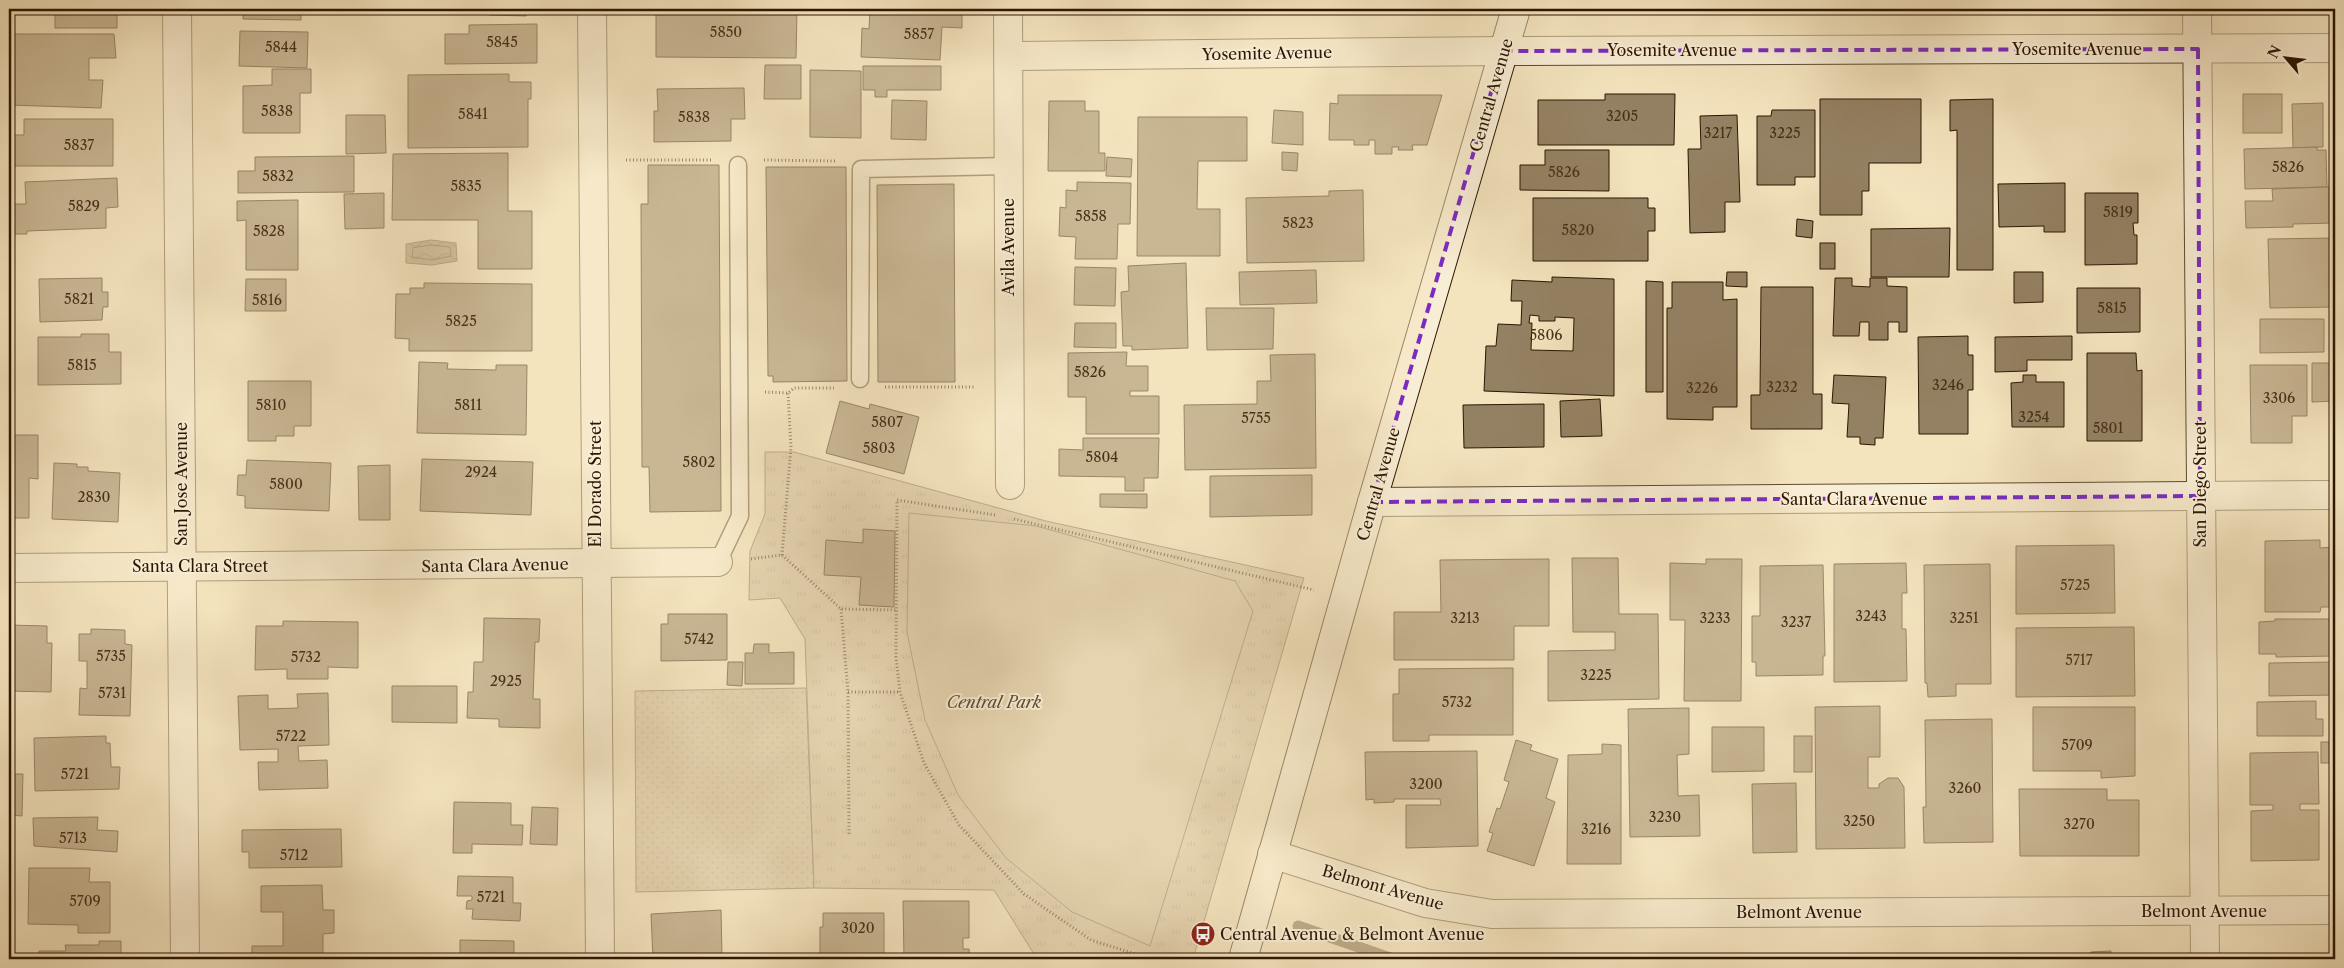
<svg xmlns="http://www.w3.org/2000/svg" width="2344" height="968" font-family="'Libre Caslon Text',serif">
<style>
.grass{fill:url(#grass-dots);stroke:#7f6c4f}
.park{fill:url(#park-tufts);stroke:#7f6c4f}
.garden{fill:#d2c19e;stroke:#7f6c4f}
.water{fill:url(#water-waves);stroke:#7b684b}
.lines{fill:none;stroke-linecap:round;stroke-linejoin:round}
.shore{stroke:#6e5a3e;stroke-width:1}
.stream{stroke:#7b684b;stroke-width:11}
.building{fill:#948163;stroke:#2c1600;fill-rule:evenodd}
.service-casing{stroke:#5e4a30;stroke-width:19}
.minor-casing{stroke:#5e4a30;stroke-width:30}
.secondary-casing{stroke:#2c1600;stroke-width:30}
.path{stroke:#2c1600;stroke-width:3;stroke-dasharray:1 2.5;stroke-linecap:butt}
.service{stroke:#f8edd5;stroke-width:16}
.minor{stroke:#f8edd5;stroke-width:28}
.secondary{stroke:#f8edd5;stroke-width:28}
.marked{fill:none;stroke:#7b2cbf;stroke-width:4;stroke-dasharray:10 6;stroke-linejoin:round}
.labels{text-anchor:middle;dominant-baseline:central;stroke-width:4;stroke-linejoin:round;paint-order:stroke}
.number-label{font-size:14px;fill:#463119}
.street-label{font-size:16px;fill:#2c1600;stroke:#f8edd5}
.park-label{font-size:16px;font-style:italic;fill:#5e492f;stroke:#f8edd5}
.poi-label{font-size:16px;fill:#2c1600;stroke:#f8edd5;text-anchor:start}
</style>
<defs>
<pattern id="grass-dots" width="8" height="8" patternUnits="userSpaceOnUse" patternTransform="scale(1.25)"><rect width="8" height="8" fill="#d2c19e"/><path d="M2 2h.1M6 6h.1" fill="none" stroke="#b4a586" stroke-width="1.8" stroke-linecap="round"/></pattern>
<pattern id="park-tufts" width="24" height="20" patternUnits="userSpaceOnUse" patternTransform="scale(1.25)"><rect width="24" height="20" fill="#d2c19e"/><path d="M3 7l-1-3M5 7V3M7 7l1-3M15 17l-1-3M17 17v-4M19 17l1-3" fill="none" stroke="#b4a586"/></pattern>
<pattern id="water-waves" width="16" height="10" patternUnits="userSpaceOnUse" patternTransform="scale(1.25)"><rect width="16" height="10" fill="#b09e7d"/><path d="M0 5q4-4 8 0t8 0" fill="none" stroke="#8f8064"/></pattern>
</defs>
<rect width="100%" height="100%" fill="#f4e4be"/>
<filter id="stains"><feTurbulence type="fractalNoise" baseFrequency=".004" numOctaves="4"/><feColorMatrix values="0 0 0 0 .2 0 0 0 0 .09 0 0 0 0 .02 0 0 0 .5 -.17"/></filter>
<radialGradient id="worn" r=".72"><stop offset=".6" stop-color="#630" stop-opacity="0"/><stop offset="1" stop-color="#630" stop-opacity=".3"/></radialGradient>
<path class="grass" d="M806,688L814,888L636,892L635,691Z"/>
<path class="park" d="M765,452H794L1046,521L1304,578L1193,959H1037L994,890L814,888L805,639L780,598L749,600L750,551L765,514Z"/>
<path class="garden" d="M909,513L1036,526L1235,581L1253,611L1150,946L1072,912L1006,858L958,795L925,720L907,632Z"/>
<path class="water" d="M431,240L456,243L457,261L432,265L406,263V244Z"/>
<g class="lines">
<path class="shore" d="M432,245L450,247L451,256L432,260L412,257L413,248Z"/>
<path class="stream" d="M1298,926L1393,959"/>
</g>
<g class="building">
<rect x="55" y="9" width="62" height="19"/>
<path d="M243,9H301V20L243,19Z"/>
<path d="M402,9H526V16L489,15L488,11Z"/>
<path d="M656,9H797L796,58L656,57Z"/>
<path d="M870,9H962V28L942,27L940,60L861,57L862,28L869,29Z"/>
<path d="M1074,9H1155V13L1073,12Z"/>
<path d="M537,24V63L445,64V34H469V25Z"/>
<path d="M240,31L308,32L307,68L239,66Z"/>
<path d="M9,34H114L116,58H89V80H103L101,108L9,105Z"/>
<path d="M765,65H801V99H764Z"/>
<path d="M863,66H941V90H887V97H875V90H863Z"/>
<path d="M272,69H311V93H300V133H243V86L272,85Z"/>
<path d="M810,70L861,71V138L810,137Z"/>
<path d="M509,74V82H531V99H528V147L408,148V75Z"/>
<path d="M744,88L745,119H731V141L654,142V111H658L657,89Z"/>
<path d="M1605,94H1675L1674,145H1538V100H1605Z"/>
<rect x="2243" y="94" width="39" height="39"/>
<path d="M1338,95H1442L1427,145H1412L1413,150H1398L1399,147H1392V154H1375V140H1369V145H1354V140H1329L1330,103L1338,104Z"/>
<path d="M1820,99H1921V163H1869V191H1862V215H1820Z"/>
<path d="M1993,99V270H1957V130L1950,131V100Z"/>
<path d="M892,100L927,101L926,140L891,139Z"/>
<path d="M1049,101H1085V111H1099V153H1105V171H1048Z"/>
<path d="M2323,103V147L2293,148L2292,104Z"/>
<path d="M1274,110L1303,112V145L1272,143Z"/>
<path d="M1772,110H1815V177H1795V185H1757V116H1771Z"/>
<path d="M346,115H385L386,153L346,154Z"/>
<path d="M1737,115L1740,202H1725V232L1690,233L1688,149H1701L1700,116Z"/>
<path d="M1138,117H1247V161H1198L1197,209H1220V256H1137Z"/>
<path d="M24,119H113V166H9V135H24Z"/>
<path d="M2317,147V150H2326L2327,187L2245,189L2244,149Z"/>
<path d="M1545,150H1609V191L1520,190V165H1545Z"/>
<path d="M1282,152L1298,153L1297,171L1282,170Z"/>
<path d="M508,153V211H532V269H478V220H392L393,154Z"/>
<path d="M354,156V192L238,193V171H255V157Z"/>
<path d="M1107,157L1132,159L1131,177L1106,176Z"/>
<path d="M648,165H719L721,511L650,512L649,467H642L641,204H648Z"/>
<path d="M766,167H846L847,381L773,382V376H768Z"/>
<path d="M117,178L118,207L106,208V228L27,231V234H9V204H26L25,182Z"/>
<path d="M1077,182L1131,183L1130,224H1118L1117,259H1075L1076,237L1059,236L1060,207L1066,208V190L1077,191Z"/>
<path d="M2065,183V232H2044V226L1999,227L1998,184Z"/>
<path d="M954,184L955,382H878L877,185Z"/>
<path d="M2327,187H2335V223L2293,224V227L2246,228L2245,201H2273L2272,189Z"/>
<path d="M1363,190L1364,261L1247,263L1246,198L1329,196V191Z"/>
<path d="M384,193V228L345,229L344,194Z"/>
<path d="M2085,193H2138V223H2133L2134,235H2137V264L2085,265Z"/>
<path d="M1533,198H1648V208H1655V231H1648V261H1533Z"/>
<path d="M298,200V270H246V220L237,221V201Z"/>
<path d="M1797,219L1813,221L1812,238L1796,236Z"/>
<path d="M1950,228L1949,277H1871V229Z"/>
<path d="M2335,238V307L2270,308L2268,239Z"/>
<rect x="1820" y="243" width="15" height="26"/>
<path d="M1186,263L1188,348L1132,350V346H1123L1121,292L1129,291L1128,266Z"/>
<path d="M1075,267L1116,268L1115,306L1074,305Z"/>
<path d="M1316,270L1317,303L1240,305L1239,272Z"/>
<path d="M1727,272H1747V287L1726,286Z"/>
<path d="M2014,272H2043V302L2014,303Z"/>
<path d="M1552,277L1614,279V396L1484,391L1486,346H1496L1498,324L1521,325L1522,301H1511L1512,280L1552,282ZM1530,315L1539,316V321H1555V317L1574,318L1573,351L1531,350L1532,323H1529Z"/>
<path d="M102,278V292H108V307H103L102,320L40,322L39,279Z"/>
<path d="M1835,278H1852V286L1870,287V278H1887V286L1907,287V332H1899V322H1888V340H1869V322H1860L1859,336H1833Z"/>
<path d="M246,279H286V311H245Z"/>
<path d="M1646,281L1663,282V392H1646Z"/>
<path d="M1672,282H1723V300L1737,299V407H1713V420L1667,419V308H1672Z"/>
<path d="M424,283L532,284V351H409V339L395,338L396,294H410V288H424Z"/>
<path d="M1761,287H1813V394H1822V429H1751V395H1760Z"/>
<path d="M2077,288H2140V332L2077,333Z"/>
<path d="M1206,308H1274L1273,349L1207,350Z"/>
<path d="M2260,319H2324V352L2260,353Z"/>
<path d="M1075,323H1116V348L1074,347Z"/>
<path d="M81,334H109V352H121V384L38,385V337H81Z"/>
<path d="M1968,336V355H1973V390H1968V434H1919L1918,337Z"/>
<path d="M2072,336V360H2027V371L1995,372V337Z"/>
<path d="M1127,352L1126,366H1148V391H1130V396H1159V434H1086V397H1068V353Z"/>
<path d="M2087,353H2136L2137,371L2142,370V441H2087Z"/>
<path d="M1315,354L1316,468L1185,470L1184,405L1257,404V381H1271L1270,355Z"/>
<path d="M419,362L448,363L447,369L496,370V365H527L526,435L417,433Z"/>
<path d="M2312,363H2335V401L2312,402Z"/>
<path d="M2250,365H2307V416H2292V443H2251Z"/>
<path d="M1834,375L1886,377L1883,438H1875V445L1860,444V437H1847L1849,404L1832,403Z"/>
<path d="M2023,375H2036V382H2064V427H2012L2011,383L2023,382Z"/>
<path d="M248,381H311V426H294V436H276V441H248Z"/>
<path d="M1600,399L1602,436L1561,437L1560,401Z"/>
<path d="M840,401L869,409L870,404L919,417L904,474L826,453Z"/>
<path d="M1544,404V447L1464,448L1463,405Z"/>
<path d="M9,435H38V479L29,478V518H9Z"/>
<path d="M1083,438H1159L1158,478H1144V491H1125V477L1059,476V449L1083,450Z"/>
<path d="M422,459L533,462L531,515L420,511Z"/>
<path d="M247,460L331,463L329,511L245,508V496L237,495L238,475H246Z"/>
<path d="M54,463L77,464V467H88V471L120,473L118,522L52,519Z"/>
<path d="M390,465V520H359L358,466Z"/>
<path d="M1312,475V515L1210,517V476Z"/>
<path d="M1100,494H1147V508L1100,507Z"/>
<path d="M863,529L895,531L894,607L859,605L861,577L824,575L826,540L863,543Z"/>
<path d="M2320,540V548L2335,547V607H2321L2320,612H2265V541Z"/>
<path d="M2114,545L2115,613L2016,614V546Z"/>
<path d="M1572,558H1618L1619,614H1658L1659,699L1548,701V651L1615,650V632H1573Z"/>
<path d="M1549,559V626H1514V660H1394V612H1441L1440,560Z"/>
<path d="M1706,559H1742L1741,701H1684L1685,620H1670V563L1706,564Z"/>
<path d="M1906,563L1907,593H1902V629H1906L1907,681L1834,682V564Z"/>
<path d="M1990,564L1991,684H1956V696L1928,697L1927,683H1925L1924,565Z"/>
<path d="M1823,565L1825,656H1823V675L1756,676V662H1752V616H1760V566Z"/>
<path d="M668,614H727V660L661,661V624H668Z"/>
<path d="M484,618L540,619L539,642H535L533,699H540V728L499,727V719L467,718L468,692H473L474,662H483Z"/>
<path d="M2275,619H2335V656L2276,657V654H2259V622L2275,621Z"/>
<path d="M283,621L358,622V668L328,667V679H287V669L255,670L256,626H283Z"/>
<path d="M9,625L47,626V643H52L51,692L9,691Z"/>
<path d="M2134,627L2135,696L2016,697V628Z"/>
<path d="M91,629L125,630V644L132,645L130,716L79,715L80,688L87,689V661H79V634H91Z"/>
<path d="M754,644H769V653L794,652V684H745V653H753Z"/>
<path d="M728,662H743L742,686L727,685Z"/>
<path d="M2335,662V695L2269,696V663Z"/>
<path d="M1513,668V735H1429V741H1393V694H1399V669Z"/>
<path d="M392,686H457V723L392,722Z"/>
<path d="M328,693L329,745L298,746L299,761L327,760L328,788L259,790L258,762H278V749L240,750L238,696L268,695V709L298,708L297,694Z"/>
<path d="M2316,701V719H2323V736H2257V702Z"/>
<path d="M1880,706V757H1868V788H1879V784L1888,778H1898L1904,787L1905,848L1816,849L1815,707Z"/>
<path d="M2033,707H2135V776L2101,778V771H2033Z"/>
<path d="M1689,708V754L1677,755L1678,796L1699,795L1700,836L1630,837L1628,709Z"/>
<path d="M1992,719L1993,842L1924,843L1923,807H1926L1925,720Z"/>
<path d="M1712,727H1764V771L1712,772Z"/>
<path d="M106,736V743H110L111,767H120L119,789L35,791L34,738Z"/>
<rect x="1794" y="736" width="18" height="36"/>
<path d="M1516,740L1532,745L1530,750L1558,759L1546,798L1555,802L1534,866L1487,851L1493,833L1489,832L1497,808L1500,809L1509,782L1504,780Z"/>
<rect x="2321" y="742" width="14" height="21"/>
<path d="M1602,744L1621,745V864H1567L1568,755L1602,754Z"/>
<path d="M1477,751L1478,846L1406,848V805H1441L1440,799H1394V802L1374,803V799L1366,800L1365,752Z"/>
<path d="M2318,752L2319,804H2300V810H2319V860L2251,861V811L2273,810V805H2250V753Z"/>
<path d="M9,774H23L22,816L9,815Z"/>
<path d="M1796,783L1797,852L1753,853L1752,784Z"/>
<path d="M2019,789H2107V800H2139V856H2020Z"/>
<path d="M454,802L511,803V825H523L522,845L472,844V853H453Z"/>
<path d="M532,807L558,808L557,845L530,844Z"/>
<path d="M2332,810H2335V860H2333Z"/>
<path d="M98,817L97,830L118,831L117,852L34,846L33,818Z"/>
<path d="M341,829L342,867L249,868V852H242V830Z"/>
<path d="M29,868H90L89,882H110V933H78V925L28,924Z"/>
<path d="M458,876L513,877V903H521L520,921L472,919L473,909H466L467,901L472,900V896H457Z"/>
<path d="M322,885L323,910H334V933L323,934V959H252V946H283V912H261V886Z"/>
<path d="M903,901H969V938H963V949H969L970,959H904Z"/>
<path d="M721,910L722,957L653,959L651,914Z"/>
<path d="M823,913H884V959H820V927H823Z"/>
<path d="M460,940L514,941V956H519V959H460Z"/>
<path d="M99,941H121V959H32L39,958V951H66L65,945H99Z"/>
<path d="M2111,951V959H2091V952Z"/>
</g>
<g class="lines">
<defs>
<g id="service">
<path d="M860,379L861,169L1008,166"/>
<path d="M718,562L740,516L738,165"/>
</g>
<g id="minor">
<path d="M177,9L185,959"/>
<path d="M592,9L600,959"/>
<path d="M1008,9L1010,485"/>
<path d="M2197,9L2205,959"/>
<path d="M1009,56L1503,51L2335,48"/>
<path d="M1372,502L2335,495"/>
<path d="M9,568L718,562"/>
<path d="M1272,854L1425,903L1492,914L2335,910"/>
</g>
<path id="secondary" d="M1243,959L1372,502L1516,9"/>
</defs>
<use href="#service" class="service-casing"/>
<use href="#minor" class="minor-casing"/>
<use href="#secondary" class="secondary-casing"/>
<g class="path">
<path d="M626,160H712"/>
<path d="M764,160L835,161"/>
<path d="M885,387H976"/>
<path d="M765,392L788,393L794,388H834"/>
<path d="M995,515L897,500L896,657L900,692L924,763L959,825L1024,894L1091,940L1151,959"/>
<path d="M1014,519L1314,590"/>
<path d="M782,555L791,447L788,393"/>
<path d="M751,559L782,555L841,609L898,610"/>
<path d="M841,609L848,692L849,834"/>
<path d="M848,692H900"/>
</g>
<use href="#service" class="service"/>
<use href="#minor" class="minor"/>
<use href="#secondary" class="secondary"/>
</g>
<path d="M0 0H2344V968H0ZM2198,49L2200,496L1372,502L1503,51Z" fill="#f4e4be" fill-opacity=".55" fill-rule="evenodd"/>
<path class="marked" d="M2198,49L2200,496L1372,502L1503,51Z"/>
<defs>
<symbol id="bus-disc" viewBox="-11 -11 22 22"><circle r="9.5" fill="#8f2418" stroke="#f8edd5"/><path d="M-5-6H5V4H4V6H2V4H-2V6H-4V4H-5ZM-3.5-4V0h7V-4ZM-3.5 1.2v1.5H-2V1.2ZM2 1.2v1.5H3.5V1.2Z" fill="#fff"/></symbol>
</defs>
<g fill-rule="evenodd">
<use href="#bus-disc" x="1189" y="920" width="28" height="28"/>
</g>
<g class="labels">
<g class="number-label">
<text x="726" y="32">5850</text>
<text x="919" y="34">5857</text>
<text x="502" y="42">5845</text>
<text x="281" y="47">5844</text>
<text x="277" y="111">5838</text>
<text x="473" y="114">5841</text>
<text x="1622" y="116">3205</text>
<text x="694" y="117">5838</text>
<text x="1718" y="133">3217</text>
<text x="1785" y="133">3225</text>
<text x="79" y="145">5837</text>
<text x="2288" y="167">5826</text>
<text x="1564" y="172">5826</text>
<text x="278" y="176">5832</text>
<text x="466" y="186">5835</text>
<text x="84" y="206">5829</text>
<text x="2118" y="212">5819</text>
<text x="1091" y="216">5858</text>
<text x="1298" y="223">5823</text>
<text x="1578" y="230">5820</text>
<text x="269" y="231">5828</text>
<text x="79" y="299">5821</text>
<text x="267" y="300">5816</text>
<text x="2112" y="308">5815</text>
<text x="461" y="321">5825</text>
<text x="1546" y="335">5806</text>
<text x="82" y="365">5815</text>
<text x="1090" y="372">5826</text>
<text x="1948" y="385">3246</text>
<text x="1782" y="387">3232</text>
<text x="1702" y="388">3226</text>
<text x="2279" y="398">3306</text>
<text x="271" y="405">5810</text>
<text x="468" y="405">5811</text>
<text x="2034" y="417">3254</text>
<text x="1256" y="418">5755</text>
<text x="887" y="422">5807</text>
<text x="2108" y="428">5801</text>
<text x="879" y="448">5803</text>
<text x="1102" y="457">5804</text>
<text x="699" y="462">5802</text>
<text x="481" y="472">2924</text>
<text x="286" y="484">5800</text>
<text x="94" y="497">2830</text>
<text x="2075" y="585">5725</text>
<text x="1871" y="616">3243</text>
<text x="1465" y="618">3213</text>
<text x="1715" y="618">3233</text>
<text x="1964" y="618">3251</text>
<text x="1796" y="622">3237</text>
<text x="699" y="639">5742</text>
<text x="111" y="656">5735</text>
<text x="306" y="657">5732</text>
<text x="2079" y="660">5717</text>
<text x="1596" y="675">3225</text>
<text x="506" y="681">2925</text>
<text x="112" y="693">5731</text>
<text x="1457" y="702">5732</text>
<text x="291" y="736">5722</text>
<text x="2077" y="745">5709</text>
<text x="75" y="774">5721</text>
<text x="1426" y="784">3200</text>
<text x="1965" y="788">3260</text>
<text x="1665" y="817">3230</text>
<text x="1859" y="821">3250</text>
<text x="2079" y="824">3270</text>
<text x="1596" y="829">3216</text>
<text x="73" y="838">5713</text>
<text x="294" y="855">5712</text>
<text x="491" y="897">5721</text>
<text x="85" y="901">5709</text>
<text x="858" y="928">3020</text>
</g>
<g class="street-label">
<text x="2077" y="49">Yosemite Avenue</text>
<text x="1672" y="50">Yosemite Avenue</text>
<text transform="translate(1267 53) rotate(-1)">Yosemite Avenue</text>
<text transform="translate(1491 95) rotate(-74)">Central Avenue</text>
<text transform="translate(1008 247) rotate(-90)">Avila Avenue</text>
<text transform="translate(181 484) rotate(-90)">San Jose Avenue</text>
<text transform="translate(595 484) rotate(-90)">El Dorado Street</text>
<text transform="translate(1378 484) rotate(-74)">Central Avenue</text>
<text transform="translate(2200 484) rotate(-90)">San Diego Street</text>
<text x="1854" y="499">Santa Clara Avenue</text>
<text transform="translate(495 565) rotate(-1)">Santa Clara Avenue</text>
<text x="200" y="566">Santa Clara Street</text>
<text transform="translate(1383 887) rotate(16)">Belmont Avenue</text>
<text x="2204" y="911">Belmont Avenue</text>
<text x="1799" y="912">Belmont Avenue</text>
</g>
<g class="park-label">
<text x="994" y="702">Central Park</text>
</g>
<g class="poi-label">
<text x="1220" y="934">Central Avenue &amp; Belmont Avenue</text>
</g>
</g>
<rect width="2344" height="968" fill="none" stroke="#f4e4be" stroke-width="30"/>
<rect x="10" y="10" width="2324" height="948" fill="none" stroke="#2c1600" stroke-width="2.5"/>
<rect x="15" y="15" width="2314" height="938" fill="none" stroke="#2c1600"/>
<g transform="translate(2286 58) rotate(298)" stroke="#f8edd5" stroke-width="4" paint-order="stroke">
<path d="M0-4L9 19L0 12L-9 19Z" fill="#2c1600"/>
<text y="-8" font-size="14" font-weight="bold" text-anchor="middle" fill="#2c1600">N</text>
</g>
<rect width="100%" height="100%" filter="url(#stains)"/>
<rect width="100%" height="100%" fill="url(#worn)"/>
</svg>
